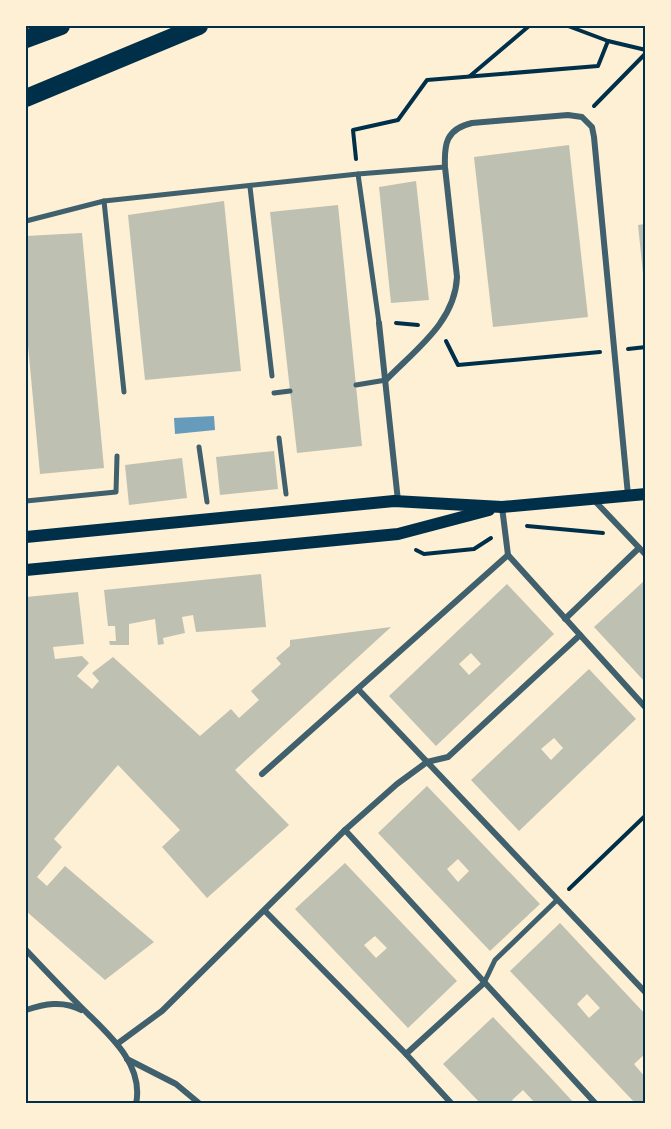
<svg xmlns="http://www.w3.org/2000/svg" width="671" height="1129" font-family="'Source Serif 4',serif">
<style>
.water{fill:#669bbc}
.building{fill:#bec0b2;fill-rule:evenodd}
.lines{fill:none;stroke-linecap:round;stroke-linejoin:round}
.path{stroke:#003049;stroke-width:4}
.pedestrian{stroke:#3f606c;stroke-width:5}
.minor{stroke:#3f606c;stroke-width:6}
.secondary{stroke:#003049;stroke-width:12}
.motorway{stroke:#003049;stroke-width:18}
.neatline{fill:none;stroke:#003049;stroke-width:2}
</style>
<rect width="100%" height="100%" fill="#fdf0d5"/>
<path class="water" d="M214,416L215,430L175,434L174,418Z"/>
<g class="building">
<path d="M569,145L588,317L493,327L474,157Z"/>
<path d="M416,181L429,300L391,303L379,187Z"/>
<path d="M224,201L241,371L145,380L128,215Z"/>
<path d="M338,205L362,446L297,453L270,212Z"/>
<path d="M645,224V283H644L638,225Z"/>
<path d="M82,233L104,468L40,474L26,324V236Z"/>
<path d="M274,451L278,489L220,495L216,457Z"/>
<path d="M182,458L187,498L129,505L125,465Z"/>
<path d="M261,574L266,627L196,632L193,615L182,617L185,633L163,638L164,644L158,645L155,619L129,624V645H110L109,641H116L115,626H108L104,590Z"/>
<path d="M644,581L645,583V682L594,627Z"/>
<path d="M507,584L554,634L436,746L389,696ZM471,653L481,664L469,675L459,664Z"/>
<path d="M78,592L84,644L53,647L55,659L82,656L89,663L77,676L92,689L99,681L92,673L113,657L200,736L231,709L239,718L259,700L251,691L281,664L276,658L290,646V640L391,627L235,770L289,825L207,898L162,847L180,830L118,765L54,839L62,847L37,877L47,886L65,866L154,942L105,980L26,911V650H28L27,637H26V597Z"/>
<path d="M589,669L636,719L519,831L471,780ZM554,738L563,748L551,760L541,749Z"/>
<path d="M427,786L540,904L490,951L378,833ZM458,859L469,871L458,882L447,869Z"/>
<path d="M345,863L457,981L408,1028L295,909ZM375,936L387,948L376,958L364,945Z"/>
<path d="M560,923L645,1014V1054L634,1064L645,1077V1104H636L510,971ZM587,994L600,1008L589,1018L577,1004Z"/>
<path d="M493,1017L550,1077L575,1104H536L523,1090L512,1100L516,1104H481L443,1064Z"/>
</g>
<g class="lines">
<g class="path">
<path d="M568,26L608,41"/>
<path d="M470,76L529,26"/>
<path d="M594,106L646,53"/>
<path d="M356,159L353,130L398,120L427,80L598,66L608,41L646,50"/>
<path d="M396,323L418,325"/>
<path d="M446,341L458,365L600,352"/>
<path d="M628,349L646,347"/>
<path d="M527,526L603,533"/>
<path d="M416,550L424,554L474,549L491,538"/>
<path d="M569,889L646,815"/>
</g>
<g class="pedestrian">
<path d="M358,174L379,323"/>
<path d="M250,187L272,376"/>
<path d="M104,201L124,392"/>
<path d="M26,221L104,201L358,174L445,167"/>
<path d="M356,385L386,380"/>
<path d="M274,393L290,391"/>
<path d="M279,438L286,494"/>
<path d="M199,447L207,502"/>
<path d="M26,501L116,492L117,456"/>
<path d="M484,983L495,960L557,900"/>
</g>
<g class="minor">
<path d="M379,323L398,501"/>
<path d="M386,380C416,349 455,322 457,277L445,167C444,144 446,129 472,123L568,115L582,117L592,127L594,137L628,495"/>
<path d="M593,499L646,555"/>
<path d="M502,507L508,555"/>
<path d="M508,555L646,708"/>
<path d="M565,619L639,548"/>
<path d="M358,689L646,993"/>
<path d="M262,774L508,555"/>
<path d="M345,830L596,1104"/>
<path d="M265,911L406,1054L452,1104"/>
<path d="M26,950C43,968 60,986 78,1004C103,1030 145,1061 136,1104"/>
<path d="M26,1010C44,1004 63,1000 81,1010"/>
<path d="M117,1044L162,1011L345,830L397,784L427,762L448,757L580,635"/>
<path d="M406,1054L484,983"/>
<path d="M127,1059L176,1084L200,1104"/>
</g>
<g class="secondary">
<path d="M26,537L394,501L502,507L646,494"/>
<path d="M26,570L398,534L489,510"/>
</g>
<g class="motorway">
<path d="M26,39L61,26"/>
<path d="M26,98L199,26"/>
</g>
</g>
<rect width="671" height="1129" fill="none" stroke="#fdf0d5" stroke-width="54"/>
<rect x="27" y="27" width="617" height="1075" class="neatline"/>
</svg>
